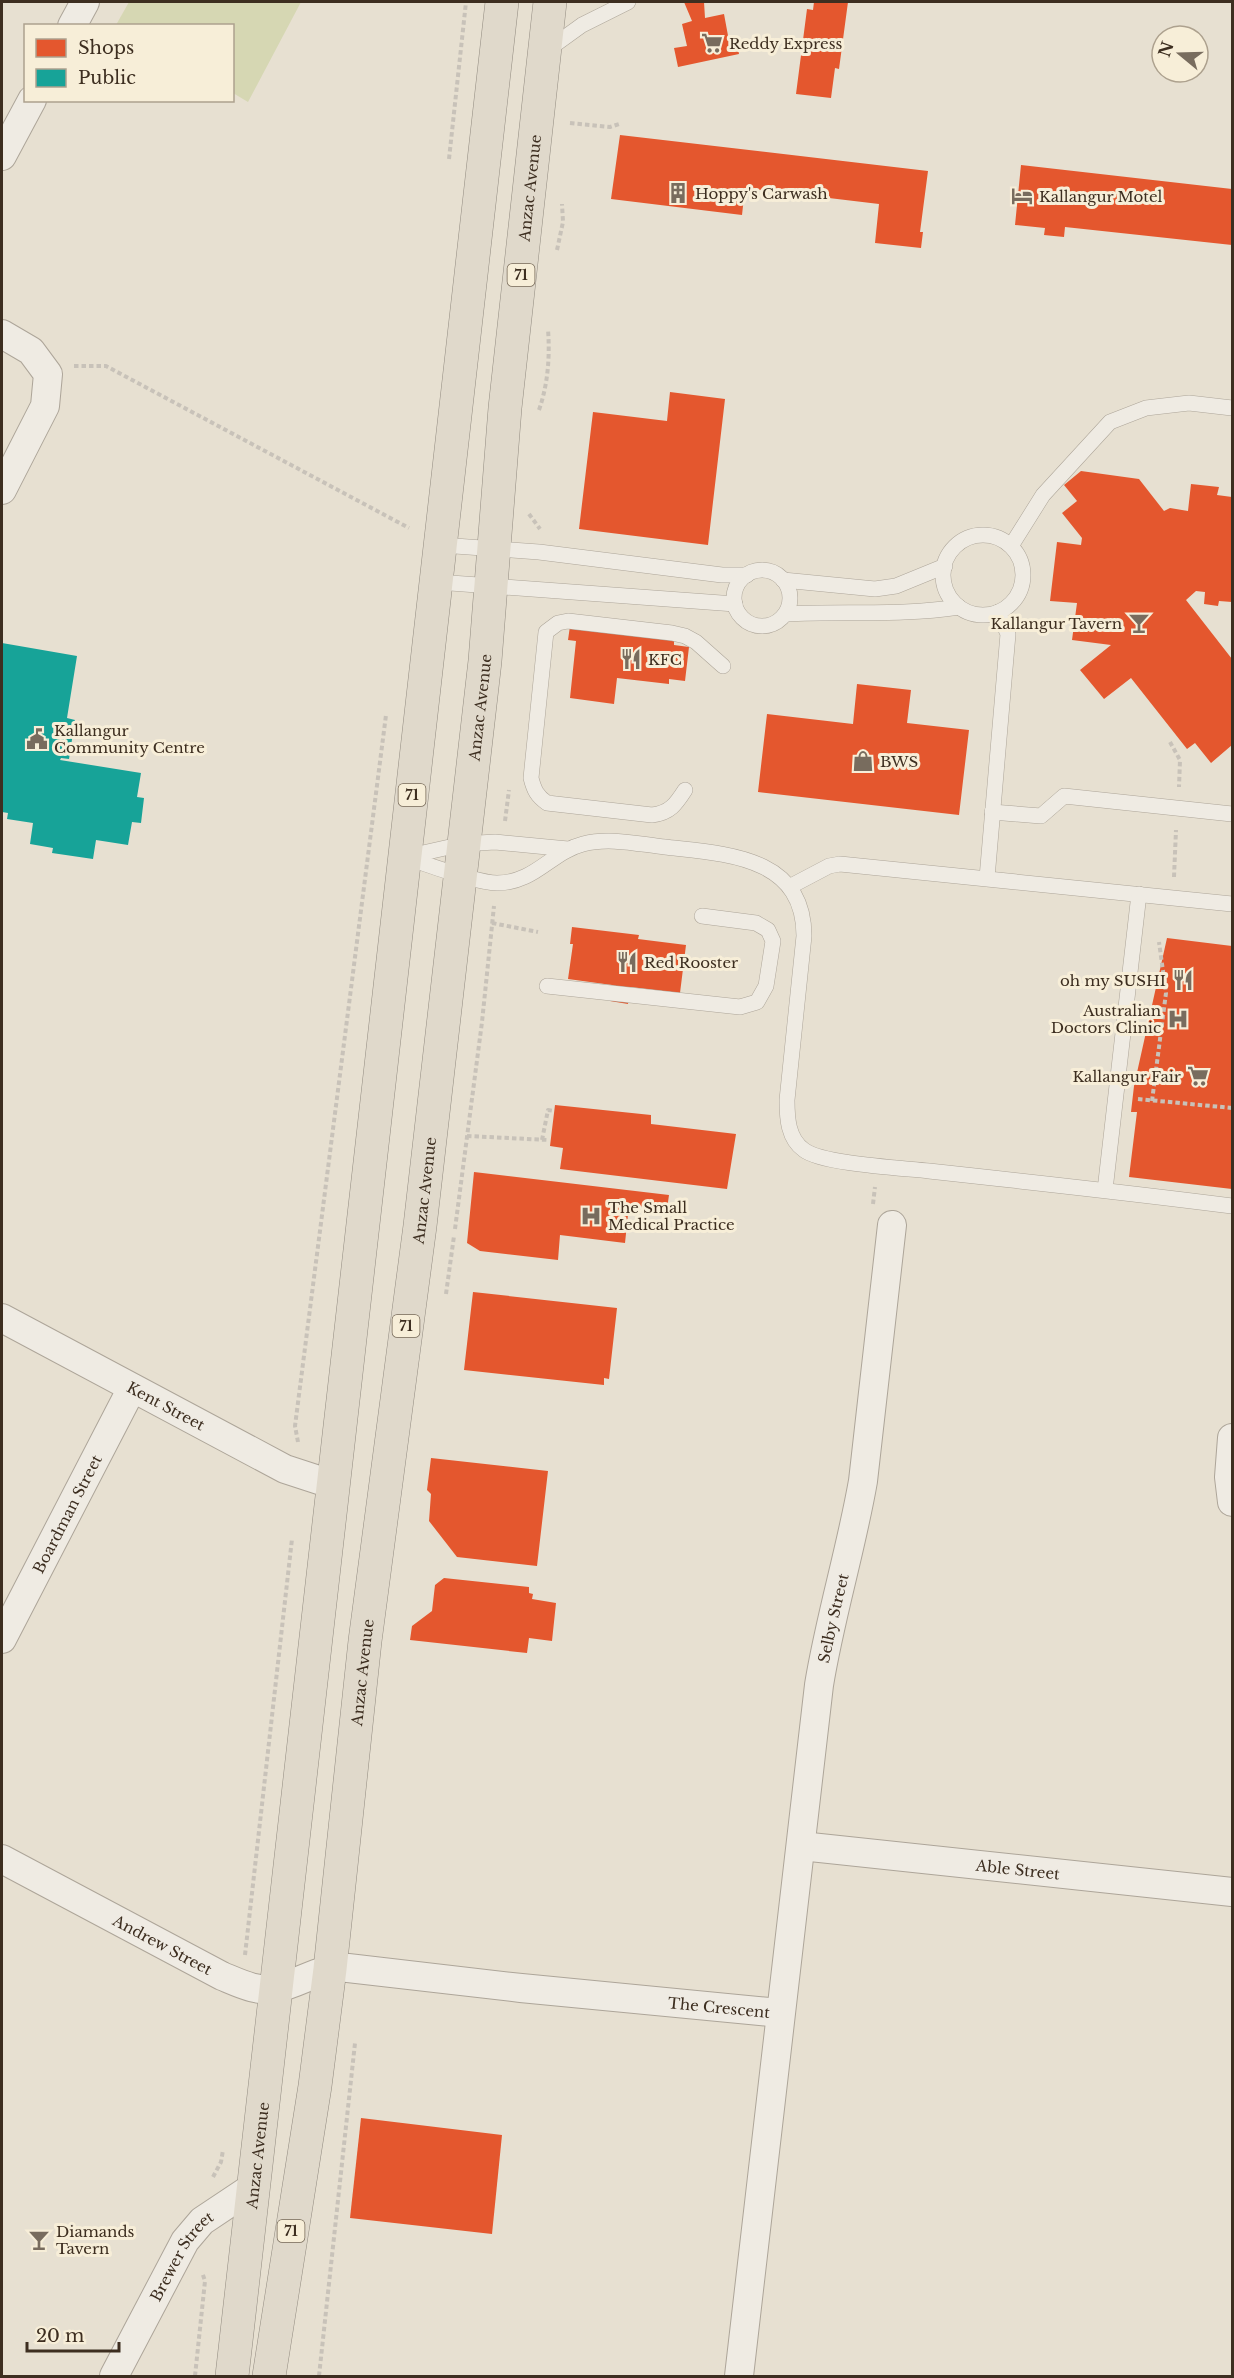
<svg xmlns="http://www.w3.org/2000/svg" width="1234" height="2378" font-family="'Libre Baskerville',serif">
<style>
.green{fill:#d6d7b3}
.shops{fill:#e4572e}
.public{fill:#17a398}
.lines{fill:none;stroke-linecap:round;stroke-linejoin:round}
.service-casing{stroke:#ada599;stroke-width:16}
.minor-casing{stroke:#ada599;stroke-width:30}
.trunk-casing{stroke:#928b80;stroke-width:34}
.path{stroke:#c8c2b9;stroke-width:4;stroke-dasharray:4.5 3;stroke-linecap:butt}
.service{stroke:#efebe3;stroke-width:15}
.minor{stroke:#efebe3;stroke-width:28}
.trunk{stroke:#e0d9cb;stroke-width:33}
.labels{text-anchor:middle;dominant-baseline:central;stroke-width:6;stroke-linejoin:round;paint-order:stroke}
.shield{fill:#f7eed8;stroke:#756857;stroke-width:1.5}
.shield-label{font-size:14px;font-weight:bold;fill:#3d2e20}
.poi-label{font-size:15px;fill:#3d2e20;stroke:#f7eed8;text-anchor:start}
.street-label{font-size:15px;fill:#3d2e20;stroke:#f7eed8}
</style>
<rect width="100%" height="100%" fill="#e7e0d1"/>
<path class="green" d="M129,2H301L248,102L233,93L232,26L116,25Z"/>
<g class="shops">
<path d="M684,2H704L705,18L724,14L729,41L736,39L739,54L678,67L674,48L687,46L682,24L692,21Z"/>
<path d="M814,2H848L839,69L835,68L831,98L796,94L807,9L813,10Z"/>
<path d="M620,135L928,171L920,232H923L921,248L875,243L879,204L745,188L742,215L611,199Z"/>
<path d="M1021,165L1232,189V245L1065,227L1064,237L1044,235L1045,228L1015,225Z"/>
<path d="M670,392L725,399L708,545L579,529L593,412L667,421Z"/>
<path d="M1081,471L1139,479L1164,511L1170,508L1188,511L1191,484L1219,487L1217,495L1232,497V602L1219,601L1218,606L1204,604L1205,592L1196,591L1186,600L1232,659V745L1211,763L1195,743L1187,749L1131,678L1104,699L1080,670L1111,645L1072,640L1077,603L1050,601L1057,542L1081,545L1082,538L1062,513L1077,501L1064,485Z"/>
<path d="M571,619L674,639V645L689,647L685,681L669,679V684L617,678L614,704L570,698L576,641L568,640Z"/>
<path d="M857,684L911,690L907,723L969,730L959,815L758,792L767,714L853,724Z"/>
<path d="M572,927L639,935L638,939L686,945L680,993L630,987L628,1004L610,1001L612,985L568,979L573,944H570Z"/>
<path d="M1167,938L1232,946V1189L1129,1177L1137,1112H1131L1134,1086Z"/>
<path d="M555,1105L651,1115V1124L736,1134L727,1189L560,1169L563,1148L550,1146Z"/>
<path d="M474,1172L669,1195L667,1209L629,1205L625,1243L560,1235L558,1260L480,1251L467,1243Z"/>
<path d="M473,1292L617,1308L609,1379L604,1378V1385L464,1370Z"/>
<path d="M431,1458L548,1471L537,1566L457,1557L429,1521L431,1494L427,1490Z"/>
<path d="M444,1578L529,1587V1593L533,1594L532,1599L556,1603L552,1641L529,1638L527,1653L410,1640L412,1626L432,1611L435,1585Z"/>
<path d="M361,2118L502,2135L492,2234L350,2218Z"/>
</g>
<path class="public" d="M2,643L77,656L67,718L75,720L69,759L61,758L60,760L141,773L137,797L144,798L141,823L132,822L128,845L96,840L93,859L52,853L53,848L30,844L33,823L7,819L8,813L2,812Z"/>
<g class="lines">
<defs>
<g id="service">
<path d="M546,51L582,25L628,2"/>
<circle cx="983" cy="575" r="40"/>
<path d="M441,545L539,552L722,575H747"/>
<path d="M1011,546L1043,495L1110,422L1146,408L1189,403L1232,408"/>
<circle cx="762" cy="598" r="28"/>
<path d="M783,580L875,589L896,586L945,566"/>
<path d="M437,582L735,604"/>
<path d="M786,614C843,611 902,616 959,607"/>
<path d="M685,790C676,804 670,813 652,815L547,803C537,796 534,790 531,778L546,632L558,623L568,621L672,633L685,636L696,642L723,666"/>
<path d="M992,812L1041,816L1064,796L1232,814"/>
<path d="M404,857C427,864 476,883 497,883C535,883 551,852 583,844C609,837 638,844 665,847C726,854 804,856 804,936L787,1100C787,1118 788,1139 804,1150C822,1164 902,1168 929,1171C1030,1182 1131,1193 1232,1206"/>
<path d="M405,857L463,844L495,842L568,849"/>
<path d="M987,878L1008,634L998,612"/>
<path d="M791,886L829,866L840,864L1232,904"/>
<path d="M547,986L740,1007L757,1002L766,986L773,941L768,930L756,923L702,916"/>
<path d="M1105,1190L1139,894"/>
</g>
<g id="minor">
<path d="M72,26L85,2"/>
<path d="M2,156L32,100"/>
<path d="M2,334L31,351L48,374L45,406L2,490"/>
<path id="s1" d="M2,1318L285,1469L334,1485"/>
<path d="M1232,1438L1229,1477L1232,1502"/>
<path id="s2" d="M2,1639L132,1388"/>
<path id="s3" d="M801,1846L1232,1892"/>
<path id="s4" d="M2,1859L222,1976C239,1983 258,1993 277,1988C301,1983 322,1966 348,1968L521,1988L780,2013"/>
<path id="s5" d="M114,2376L185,2241L202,2221L253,2187"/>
<path id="s6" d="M739,2376L819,1685C830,1617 851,1550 863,1481L892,1225"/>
</g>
<g id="trunk">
<path id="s7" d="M232,2376L502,2"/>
<path id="s8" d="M269,2376L315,2086L330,1969L365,1641L420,1226L485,661L505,408L550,2"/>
</g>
</defs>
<use href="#service" class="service-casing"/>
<use href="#minor" class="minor-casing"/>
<use href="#trunk" class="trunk-casing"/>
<g class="path">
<path d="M570,123L610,127L619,124"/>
<path d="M449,159L466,2"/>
<path d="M557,250L563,222L562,204"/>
<path d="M74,366H106L409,528"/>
<path d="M539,410C548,384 550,357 548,329"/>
<path d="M529,514L540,529"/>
<path d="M1170,742L1180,760L1179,787"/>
<path d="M505,821L509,790"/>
<path d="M1174,877L1176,830"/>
<path d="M492,923L538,932"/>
<path d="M1138,1099L1232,1108"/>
<path d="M1152,1101L1166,993L1159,942"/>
<path d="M467,1136L549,1140"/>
<path d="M542,1140L548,1110L554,1111"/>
<path d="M873,1204L875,1187"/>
<path d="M455,1229L482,1022L494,906"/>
<path d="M446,1294L454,1236"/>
<path d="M298,1442L295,1426L386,715"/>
<path d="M245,1955L292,1539"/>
<path d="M213,2177L221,2162L223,2150"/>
<path d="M195,2376L205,2281L202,2272"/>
<path d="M319,2376L355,2043"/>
</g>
<use href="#service" class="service"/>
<use href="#minor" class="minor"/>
<use href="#trunk" class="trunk"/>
</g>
<defs>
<symbol id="supermarket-bare" viewBox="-9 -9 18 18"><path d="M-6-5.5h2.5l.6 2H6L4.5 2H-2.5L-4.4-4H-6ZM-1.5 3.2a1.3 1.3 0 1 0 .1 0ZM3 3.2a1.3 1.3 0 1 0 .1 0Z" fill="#786c5e" stroke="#f7eed8" stroke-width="2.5" paint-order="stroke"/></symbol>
<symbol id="building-bare" viewBox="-9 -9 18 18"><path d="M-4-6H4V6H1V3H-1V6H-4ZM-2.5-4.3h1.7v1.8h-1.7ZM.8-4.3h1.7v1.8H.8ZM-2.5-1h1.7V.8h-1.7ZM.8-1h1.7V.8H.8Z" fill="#786c5e" stroke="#f7eed8" stroke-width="2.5" paint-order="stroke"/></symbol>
<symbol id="hotel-bare" viewBox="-9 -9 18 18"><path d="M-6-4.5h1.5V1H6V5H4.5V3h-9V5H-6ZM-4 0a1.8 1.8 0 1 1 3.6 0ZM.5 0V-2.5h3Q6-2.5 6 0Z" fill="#786c5e" stroke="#f7eed8" stroke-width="2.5" paint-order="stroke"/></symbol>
<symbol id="bar-bare" viewBox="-9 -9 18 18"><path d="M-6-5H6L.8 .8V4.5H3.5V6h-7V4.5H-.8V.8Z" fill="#786c5e" stroke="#f7eed8" stroke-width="2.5" paint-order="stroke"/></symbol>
<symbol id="restaurant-bare" viewBox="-9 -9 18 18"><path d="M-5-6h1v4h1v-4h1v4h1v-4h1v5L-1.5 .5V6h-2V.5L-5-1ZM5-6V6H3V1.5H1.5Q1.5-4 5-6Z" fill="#786c5e" stroke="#f7eed8" stroke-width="2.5" paint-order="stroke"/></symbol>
<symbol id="civic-bare" viewBox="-9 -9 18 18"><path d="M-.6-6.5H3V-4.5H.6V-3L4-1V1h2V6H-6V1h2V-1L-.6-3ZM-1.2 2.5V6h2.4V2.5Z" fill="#786c5e" stroke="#f7eed8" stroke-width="2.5" paint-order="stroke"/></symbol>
<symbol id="shop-bare" viewBox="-9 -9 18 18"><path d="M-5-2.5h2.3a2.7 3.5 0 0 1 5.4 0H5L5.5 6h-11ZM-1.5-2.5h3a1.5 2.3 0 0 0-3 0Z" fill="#786c5e" stroke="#f7eed8" stroke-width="2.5" paint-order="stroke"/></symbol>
<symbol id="hospital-bare" viewBox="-9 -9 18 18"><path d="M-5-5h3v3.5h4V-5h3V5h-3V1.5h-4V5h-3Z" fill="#786c5e" stroke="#f7eed8" stroke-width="2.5" paint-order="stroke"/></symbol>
</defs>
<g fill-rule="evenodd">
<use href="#supermarket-bare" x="697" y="28" width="30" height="30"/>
<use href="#building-bare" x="663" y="178" width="30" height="30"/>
<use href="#hotel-bare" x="1007" y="181" width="30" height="30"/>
<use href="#bar-bare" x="1124" y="608" width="30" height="30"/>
<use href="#restaurant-bare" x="616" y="644" width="30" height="30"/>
<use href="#civic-bare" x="22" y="724" width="30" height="30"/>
<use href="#shop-bare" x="848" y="746" width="30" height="30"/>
<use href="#restaurant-bare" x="612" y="947" width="30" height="30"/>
<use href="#restaurant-bare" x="1168" y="965" width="30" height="30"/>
<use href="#hospital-bare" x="1163" y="1004" width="30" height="30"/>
<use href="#supermarket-bare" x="1183" y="1061" width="30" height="30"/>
<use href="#hospital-bare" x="576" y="1201" width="30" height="30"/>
<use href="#bar-bare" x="24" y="2225" width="30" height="30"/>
</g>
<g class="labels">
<g class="shield">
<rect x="507.5" y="264" width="27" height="22" rx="4.5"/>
<rect x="398.5" y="784" width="27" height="22" rx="4.5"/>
<rect x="392.5" y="1315" width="27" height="22" rx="4.5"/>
<rect x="277.5" y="2220" width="27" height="22" rx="4.5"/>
</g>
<g class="shield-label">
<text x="521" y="275">71</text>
<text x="412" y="795">71</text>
<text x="406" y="1326">71</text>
<text x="291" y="2231">71</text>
</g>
<g class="poi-label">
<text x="729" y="43">Reddy Express</text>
<text x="695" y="193">Hoppy's Carwash</text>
<text x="1039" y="196">Kallangur Motel</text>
<text x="1122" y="623" text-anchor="end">Kallangur Tavern</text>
<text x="648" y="659">KFC</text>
<text x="54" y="730">Kallangur<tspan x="54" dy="17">Community Centre</tspan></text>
<text x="880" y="761">BWS</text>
<text x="644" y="962">Red Rooster</text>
<text x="1166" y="980" text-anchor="end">oh my SUSHI</text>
<text x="1161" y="1010" text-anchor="end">Australian<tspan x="1161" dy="17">Doctors Clinic</tspan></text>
<text x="1181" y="1076" text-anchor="end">Kallangur Fair</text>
<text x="608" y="1207">The Small<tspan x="608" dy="17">Medical Practice</tspan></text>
<text x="56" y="2231">Diamands<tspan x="56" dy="17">Tavern</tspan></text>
</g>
<g class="street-label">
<text stroke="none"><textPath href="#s8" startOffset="2204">Anzac Avenue</textPath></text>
<text stroke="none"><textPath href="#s8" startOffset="1682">Anzac Avenue</textPath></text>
<text stroke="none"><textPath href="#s8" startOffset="1196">Anzac Avenue</textPath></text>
<text stroke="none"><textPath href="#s1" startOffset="186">Kent Street</textPath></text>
<text stroke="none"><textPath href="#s2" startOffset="141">Boardman Street</textPath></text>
<text stroke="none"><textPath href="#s6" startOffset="764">Selby Street</textPath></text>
<text stroke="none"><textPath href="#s8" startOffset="710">Anzac Avenue</textPath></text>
<text stroke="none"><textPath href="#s3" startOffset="218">Able Street</textPath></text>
<text stroke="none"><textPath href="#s4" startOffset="182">Andrew Street</textPath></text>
<text stroke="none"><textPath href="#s4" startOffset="754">The Crescent</textPath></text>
<text stroke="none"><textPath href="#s7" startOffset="222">Anzac Avenue</textPath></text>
<text stroke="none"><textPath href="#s5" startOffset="138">Brewer Street</textPath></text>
</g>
</g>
<rect width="1234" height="2378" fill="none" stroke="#3d2e20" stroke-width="6"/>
<rect x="24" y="24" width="210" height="78" fill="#f7eed8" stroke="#ada18e" stroke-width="1.5"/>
<rect x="36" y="39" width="30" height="18" fill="#e4572e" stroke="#ada18e" stroke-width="1.5"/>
<text x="78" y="54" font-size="18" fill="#3d2e20">Shops</text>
<rect x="36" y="69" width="30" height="18" fill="#17a398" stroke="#ada18e" stroke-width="1.5"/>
<text x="78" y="84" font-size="18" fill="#3d2e20">Public</text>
<g transform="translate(1180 54) rotate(289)"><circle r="28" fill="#f7eed8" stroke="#ada18e" stroke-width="1.5"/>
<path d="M0-4.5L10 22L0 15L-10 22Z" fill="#786c5e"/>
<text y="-9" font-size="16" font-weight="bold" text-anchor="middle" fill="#3d2e20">N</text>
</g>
<path d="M27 2342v9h92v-9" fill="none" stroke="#3d2e20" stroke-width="3"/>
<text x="36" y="2342" font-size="18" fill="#3d2e20" stroke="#f7eed8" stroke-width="4.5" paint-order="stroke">20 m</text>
</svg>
